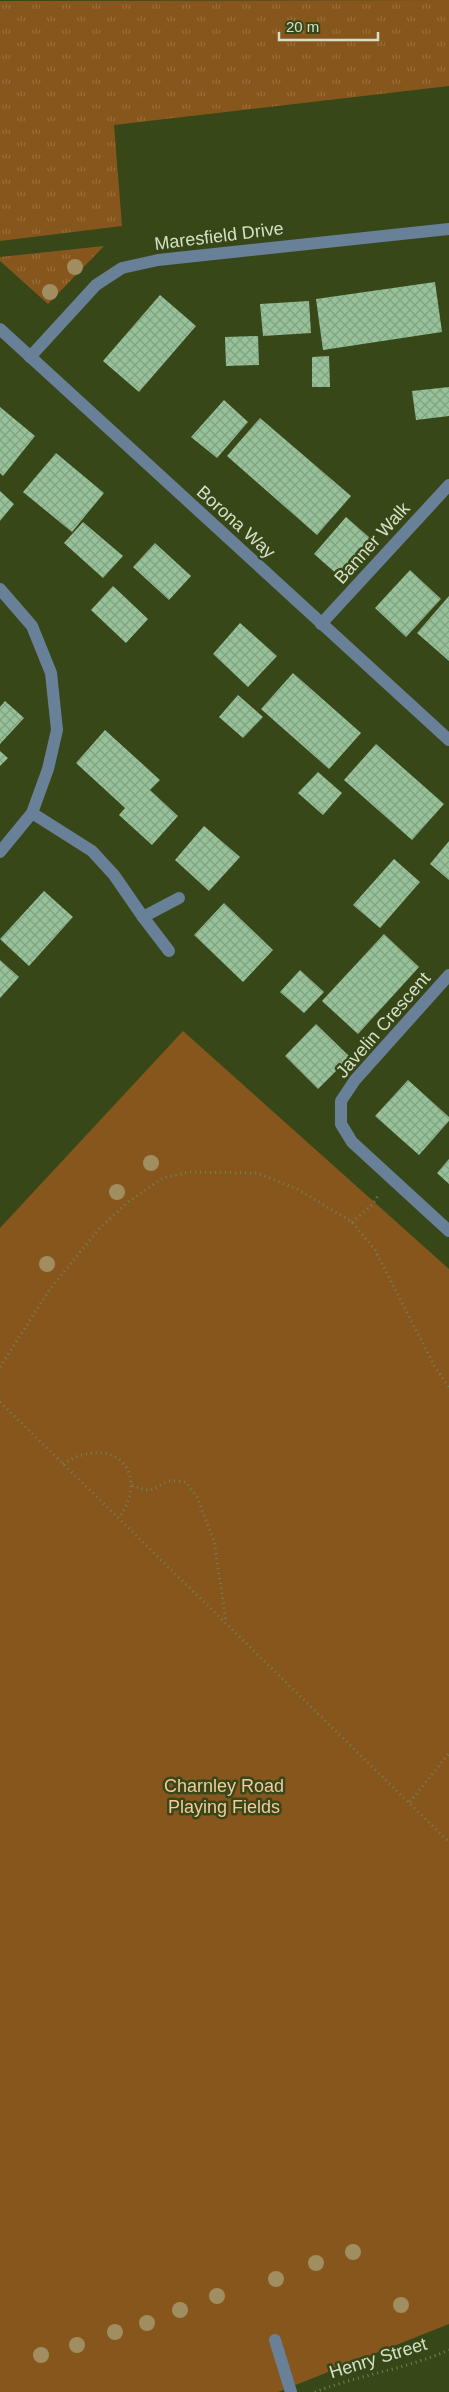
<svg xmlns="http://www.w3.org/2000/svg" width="449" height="2392" font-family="Arial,sans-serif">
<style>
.grass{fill:url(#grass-tufts)}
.green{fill:#87561c}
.building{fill:url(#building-cross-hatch)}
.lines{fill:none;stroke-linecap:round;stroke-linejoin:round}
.path{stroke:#74825b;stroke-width:3;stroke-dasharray:1 4;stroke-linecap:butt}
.minor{stroke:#688198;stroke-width:12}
.tree{fill:#a08e60}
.labels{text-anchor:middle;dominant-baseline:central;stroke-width:5;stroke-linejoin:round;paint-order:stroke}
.street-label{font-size:18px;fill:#d5e0c6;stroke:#374718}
.park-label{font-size:18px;fill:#f6c89b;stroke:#374718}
</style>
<defs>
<pattern id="grass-tufts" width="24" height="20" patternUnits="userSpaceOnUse" patternTransform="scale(1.25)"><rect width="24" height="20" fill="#87561c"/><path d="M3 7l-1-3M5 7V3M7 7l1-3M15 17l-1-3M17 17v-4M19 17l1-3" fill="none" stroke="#976e3c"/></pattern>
<pattern id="building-cross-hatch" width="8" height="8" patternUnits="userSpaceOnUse" patternTransform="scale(1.25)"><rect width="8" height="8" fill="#97c299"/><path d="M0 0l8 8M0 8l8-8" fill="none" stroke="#81a282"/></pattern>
</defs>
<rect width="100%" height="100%" fill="#374718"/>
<g class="grass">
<path d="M449,0V86L114,125L122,226L0,241V1Z"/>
<path d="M104,246L48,304L0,261V257Z"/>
</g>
<path class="green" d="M183,1031L449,1269V2324L278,2392H0V1228Z"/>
<g class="building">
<path d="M435,282L442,332L323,350L316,299Z"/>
<path d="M160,295L196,326L139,392L103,361Z"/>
<path d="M309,301L311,333L263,336L260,304Z"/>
<path d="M258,336L259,365L226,366L225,337Z"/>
<path d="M329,356L330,387H312V357Z"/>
<path d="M449,387V416L416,420L412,391Z"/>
<path d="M224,400L248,422L217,458L191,437Z"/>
<path d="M0,407L35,436L3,476L0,473Z"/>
<path d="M260,418L351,496L317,535L227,456Z"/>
<path d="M56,453L104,493L72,532L23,492Z"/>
<path d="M0,491L14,504L0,521Z"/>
<path d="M346,517L370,538L338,575L314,554Z"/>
<path d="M83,522L123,556L103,578L64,543Z"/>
<path d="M155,543L191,576L169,600L133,567Z"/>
<path d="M410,570L441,599L406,637L375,608Z"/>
<path d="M113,586L148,619L126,643L91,610Z"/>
<path d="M449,596V661L417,633Z"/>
<path d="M240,623L277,656L248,687L213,654Z"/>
<path d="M293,673L361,733L329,769L261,709Z"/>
<path d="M238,695L263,717L243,738L219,717Z"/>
<path d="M5,701L24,718L0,744V707Z"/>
<path d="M105,730L160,780L150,790L178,816L152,845L119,815L125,808L76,763Z"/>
<path d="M376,744L444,804L412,840L344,780Z"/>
<path d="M0,751L8,758L0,766Z"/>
<path d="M318,772L342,793L323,815L298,793Z"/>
<path d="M204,826L240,857L209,891L175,860Z"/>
<path d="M449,841V880L430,864Z"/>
<path d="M394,859L420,882L380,928L353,905Z"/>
<path d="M44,891L73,917L29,966L0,939Z"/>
<path d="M224,903L273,950L243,982L194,935Z"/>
<path d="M384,934L419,967L358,1034L322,1001Z"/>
<path d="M0,960L19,977L0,998Z"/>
<path d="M300,970L324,992L304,1013L280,992Z"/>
<path d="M316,1024L350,1057L318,1089L285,1056Z"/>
<path d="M408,1080L449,1117V1121L419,1155L375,1116Z"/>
<path d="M449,1159V1184L437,1173Z"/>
</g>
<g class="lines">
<g class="path">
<path d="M352,1222L372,1205L378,1196"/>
<path d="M0,1367L50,1289L98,1230L128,1202L163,1178L190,1172L257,1173L299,1190L352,1222L375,1250L435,1367L449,1387"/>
<path d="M0,1402L449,1842"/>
<path d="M63,1464C111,1433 152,1470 119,1518"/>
<path d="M132,1485C156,1496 152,1486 170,1481C174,1480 181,1482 186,1482L197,1497L214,1541L226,1621"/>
<path d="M410,1802L449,1753"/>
<path d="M315,2392C359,2375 406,2369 449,2350"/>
</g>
<g class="minor">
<path d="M0,329L449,740"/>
<path d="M30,357L96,285L122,268L158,260L449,229"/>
<path d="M0,589L32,626L51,673L57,730L48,769L32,813L0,852"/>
<path d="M321,624L449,485"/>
<path d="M32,813L92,851L114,875L143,917L179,898"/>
<path d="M143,917L169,951"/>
<path d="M449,975L355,1080L341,1101V1124L352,1142L449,1231"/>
<path d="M275,2340L291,2392"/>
</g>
</g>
<g class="tree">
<circle cx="75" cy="267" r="8"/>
<circle cx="50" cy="292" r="8"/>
<circle cx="151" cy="1163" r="8"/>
<circle cx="117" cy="1192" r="8"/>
<circle cx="47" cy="1264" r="8"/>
<circle cx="353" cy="2252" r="8"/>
<circle cx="316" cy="2263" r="8"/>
<circle cx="276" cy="2279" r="8"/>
<circle cx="217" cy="2296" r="8"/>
<circle cx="401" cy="2305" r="8"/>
<circle cx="180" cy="2310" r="8"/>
<circle cx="147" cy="2323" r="8"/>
<circle cx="115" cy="2332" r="8"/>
<circle cx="77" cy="2345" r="8"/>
<circle cx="41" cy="2355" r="8"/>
</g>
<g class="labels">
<g class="street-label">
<text transform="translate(219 236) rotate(-7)">Maresfield Drive</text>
<text transform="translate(236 522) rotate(42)">Borona Way</text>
<text transform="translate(372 543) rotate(-48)">Banner Walk</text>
<text transform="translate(383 1025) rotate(-49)">Javelin Crescent</text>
<text transform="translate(378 2358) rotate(-17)">Henry Street</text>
</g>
<g class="park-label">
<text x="224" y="1786">Charnley Road<tspan x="224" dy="21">Playing Fields</tspan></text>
</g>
</g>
<path d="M279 32v8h99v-8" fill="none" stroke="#d5e0c6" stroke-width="2.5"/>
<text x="286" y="32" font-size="15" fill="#d5e0c6" stroke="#374718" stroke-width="4" paint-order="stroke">20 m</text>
</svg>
